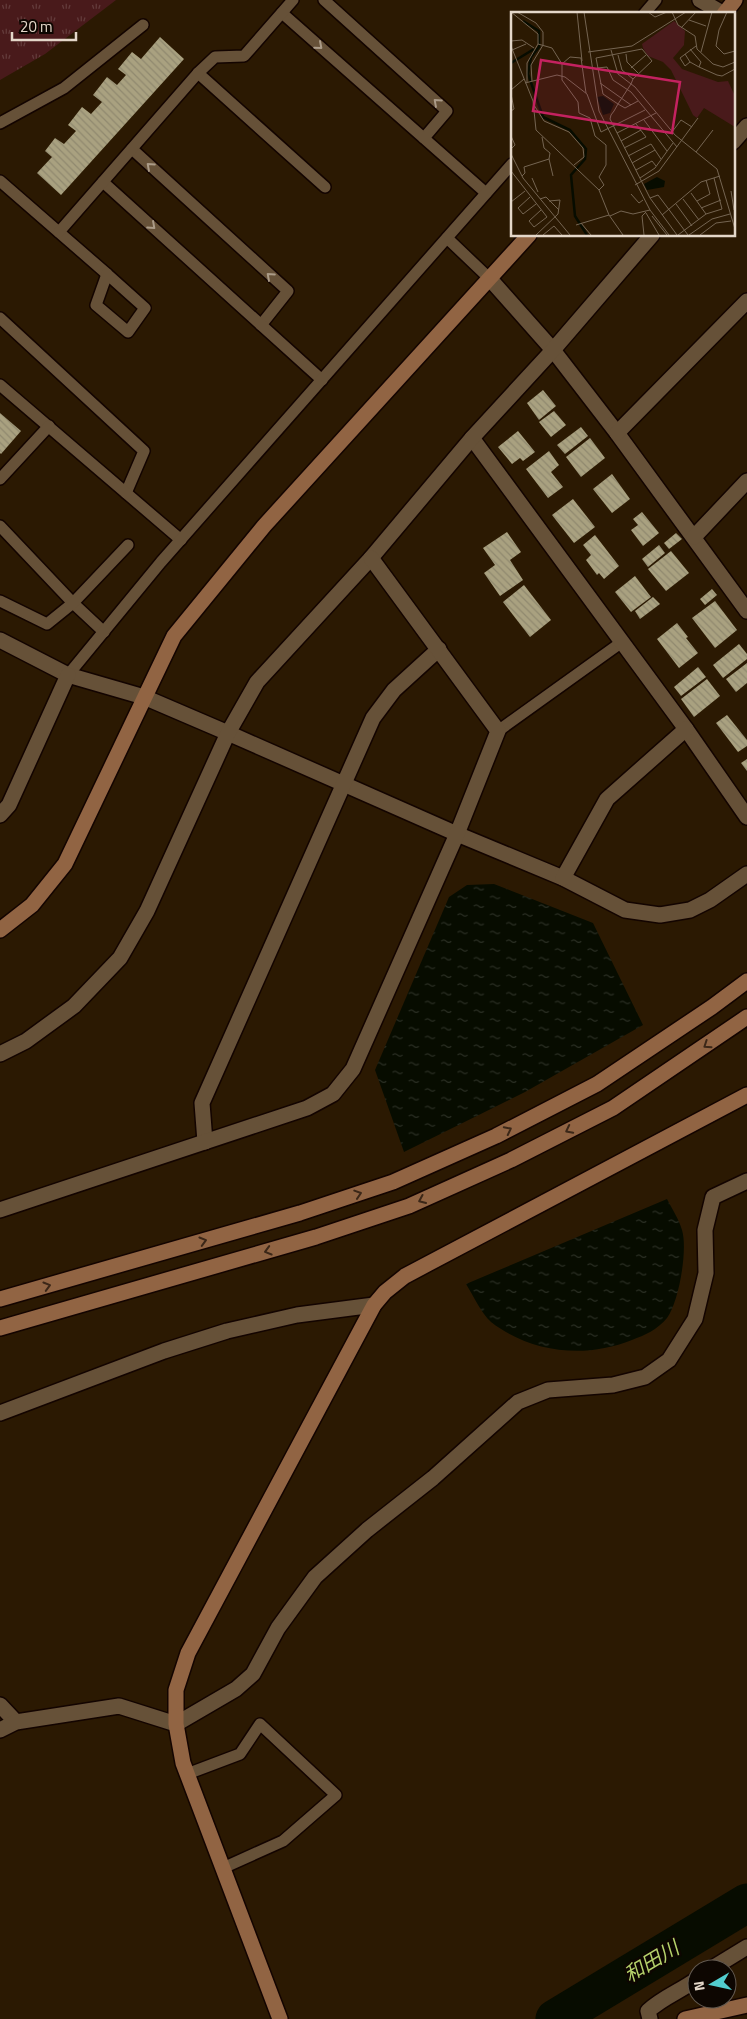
<svg xmlns="http://www.w3.org/2000/svg" width="747" height="2019" font-family="'Titillium Web','Noto Sans JP',sans-serif">
<style>
.park{fill:url(#park-tufts)}
.water{fill:url(#water-ripples)}
.lines{fill:none;stroke-linecap:round;stroke-linejoin:round}
.river{stroke:#070c00;stroke-width:39}
.building{fill:url(#building-back-hatch)}
.lane-casing{stroke:#130400;stroke-width:14}
.street-casing{stroke:#130400;stroke-width:18}
.secondary-casing{stroke:#130400;stroke-width:18}
.lane{stroke:#665138;stroke-width:11}
.street{stroke:#665138;stroke-width:15}
.secondary{stroke:#916443;stroke-width:15}
.oneway{stroke:#ab9b88}
.oneway2{stroke:#3b2718}
.labels{text-anchor:middle;dominant-baseline:central;stroke-width:5;stroke-linejoin:round;paint-order:stroke}
.water-label{font-size:20px;font-style:italic;fill:#b6d16b;stroke:#0d0601}
.inset-river{fill:none;stroke:#070c00;stroke-width:2.5}
.inset-road{fill:none;stroke:#756552;stroke-width:1}
.view{fill:#c42260;fill-opacity:0.15;stroke:#c42260;stroke-width:2.5}
.inset-edge{fill:none;stroke:#e4d7c9;stroke-width:2.5}
</style>
<defs>
<pattern id="park-tufts" width="24" height="20" patternUnits="userSpaceOnUse" patternTransform="scale(1.25)"><rect width="24" height="20" fill="#491a1b"/><path d="M3 7l-1-3M5 7V3M7 7l1-3M15 17l-1-3M17 17v-4M19 17l1-3" fill="none" stroke="#633b3b"/></pattern>
<pattern id="water-ripples" width="26" height="14" patternUnits="userSpaceOnUse" patternTransform="scale(1.25)"><rect width="26" height="14" fill="#070c00"/><path d="M2 4q2-2 4 0t4 0M15 11q2-2 4 0t4 0" fill="none" stroke="#2b2f24"/></pattern>
<pattern id="building-back-hatch" width="6" height="6" patternUnits="userSpaceOnUse" patternTransform="scale(1.25)"><rect width="6" height="6" fill="#a9a180"/><path d="M-1 5l2 2M0 0l6 6M5-1l2 2" fill="none" stroke="#90896f"/></pattern>
</defs>
<rect width="100%" height="100%" fill="#2b1902"/>
<path class="park" d="M0,0H116L45,54L0,80Z"/>
<g class="water">
<path d="M494,884L593,923L643,1025L525,1092L404,1152L375,1070L449,897L467,885Z"/>
<path d="M667,1199C672,1209 679,1219 682,1230C688,1249 679,1302 667,1318C657,1330 645,1335 632,1340C585,1359 531,1353 491,1322C481,1313 473,1295 466,1284Z"/>
</g>
<g class="lines">
<path class="river" d="M555,2019L747,1903"/>
</g>
<g class="building">
<path d="M160,37L184,59L61,195L37,173L52,157L45,151L55,138L64,144L76,131L68,125L82,107L91,114L102,102L93,95L107,77L117,85L126,75L118,69L132,52L141,59Z"/>
<path d="M543,390L556,406L539,420L527,403Z"/>
<path d="M554,411L566,425L551,437L539,422Z"/>
<path d="M0,413L21,431L1,454L0,453Z"/>
<path d="M581,427L588,436L565,454L557,445Z"/>
<path d="M518,431L535,452L523,461L520,458L512,464L498,447Z"/>
<path d="M590,438L605,458L581,477L566,457Z"/>
<path d="M549,451L559,465L551,472L563,487L548,498L526,469Z"/>
<path d="M612,474L630,499L612,513L593,489Z"/>
<path d="M573,499L595,527L574,543L552,515Z"/>
<path d="M642,512L659,533L643,546L631,530L638,525L633,519Z"/>
<path d="M507,532L521,552L510,560L523,580L500,596L484,573L495,565L483,548Z"/>
<path d="M676,533L682,539L669,549L664,543Z"/>
<path d="M595,535L619,566L604,579L599,573L597,575L586,560L591,555L583,545Z"/>
<path d="M659,545L665,553L648,567L642,559Z"/>
<path d="M671,551L689,573L666,591L648,569Z"/>
<path d="M635,576L651,597L631,612L615,592Z"/>
<path d="M524,585L551,620L530,637L503,602Z"/>
<path d="M712,589L717,595L705,605L700,599Z"/>
<path d="M653,597L660,604L640,619L635,611Z"/>
<path d="M715,601L737,630L715,648L692,618Z"/>
<path d="M677,623L688,637L686,638L698,653L679,668L657,639Z"/>
<path d="M739,644L747,654V659L723,678L713,665Z"/>
<path d="M747,663V683L736,692L726,679Z"/>
<path d="M698,667L706,677L681,696L674,687Z"/>
<path d="M707,679L720,696L694,717L681,699Z"/>
<path d="M727,715L747,740V746L738,752L716,723Z"/>
<path d="M747,759V771L741,763Z"/>
</g>
<g class="lines">
<defs>
<g id="lane">
<path d="M324,0L447,111L424,138"/>
<path d="M282,13L486,193"/>
<path d="M644,14L656,0"/>
<path d="M198,73L325,187"/>
<path d="M0,123L64,88L143,25"/>
<path d="M132,149L288,291L261,325"/>
<path d="M0,181L107,274"/>
<path d="M103,182L322,380"/>
<path d="M59,232L198,73L215,57L244,56L293,0"/>
<path d="M447,238L490,279"/>
<path d="M107,274L145,308L128,332L96,305Z"/>
<path d="M0,318L144,451L126,493"/>
<path d="M0,385L181,540"/>
<path d="M0,479L49,426"/>
<path d="M0,526L73,603L104,632"/>
<path d="M0,601L47,624L73,603L128,545"/>
<path d="M68,675L161,562L512,164"/>
<path d="M498,731L622,642"/>
<path d="M187,1774L240,1754L260,1724L336,1795L283,1841L223,1868"/>
</g>
<g id="street">
<path d="M700,0L724,14"/>
<path d="M733,142L747,126"/>
<path d="M490,279L553,350L617,433L747,611"/>
<path d="M617,433L747,301"/>
<path d="M472,438L686,729L747,817"/>
<path d="M694,537L747,481"/>
<path d="M0,640L68,675L144,697L228,733L457,834L563,878L625,910L660,915L690,910L710,900L747,874"/>
<path d="M0,815L9,805L68,675"/>
<path d="M563,878L607,799L686,729"/>
<path d="M0,1054L26,1041L74,1006L120,958L147,911L228,733L257,682L371,558L472,438L553,350L652,235"/>
<path d="M205,1142L202,1103L373,718L394,690L439,649"/>
<path d="M0,1210L307,1108L333,1094L353,1069L457,834L498,731L371,558"/>
<path d="M0,1413L164,1351L227,1331L297,1315L374,1305"/>
<path d="M0,1705L16,1722"/>
<path d="M0,1730L16,1722L119,1706L176,1724L236,1689L253,1674L278,1628L315,1577L367,1530L433,1478L518,1402L548,1390L613,1385L645,1377L669,1360L695,1319L706,1273L705,1230L713,1197L747,1181"/>
<path d="M711,1969L747,1947"/>
<path d="M650,2019L648,2011C663,1997 681,1991 697,1979"/>
</g>
<g id="secondary">
<path d="M724,14L735,0"/>
<path d="M0,930L32,905L65,864L174,636L264,526L529,235"/>
<path d="M0,1299L300,1213L393,1182L496,1136L597,1084L712,1007L747,981"/>
<path d="M0,1328L316,1237L409,1206L511,1160L613,1108L747,1017"/>
<path d="M280,2019L183,1763L176,1724V1690L188,1653L374,1305L385,1292L405,1276L747,1095"/>
<path d="M685,2019L747,2005"/>
</g>
</defs>
<use href="#lane" class="lane-casing"/>
<use href="#street" class="street-casing"/>
<use href="#secondary" class="secondary-casing"/>
<use href="#lane" class="lane"/>
<use href="#street" class="street"/>
<use href="#secondary" class="secondary"/>
</g>
<defs><path id="oneway-chevron" d="M-2-3.5L2.5 0L-2 3.5" fill="none" stroke-width="1.6" stroke-linecap="round" stroke-linejoin="round" transform="scale(1.25)"/></defs>
<g class="oneway">
<use href="#oneway-chevron" transform="translate(319 46) rotate(41)"/>
<use href="#oneway-chevron" transform="translate(437 102) rotate(-138)"/>
<use href="#oneway-chevron" transform="translate(150 166) rotate(-138)"/>
<use href="#oneway-chevron" transform="translate(152 226) rotate(42)"/>
<use href="#oneway-chevron" transform="translate(270 276) rotate(-138)"/>
</g>
<g class="oneway2">
<use href="#oneway-chevron" transform="translate(707 1045) rotate(146)"/>
<use href="#oneway-chevron" transform="translate(508 1130) rotate(-27)"/>
<use href="#oneway-chevron" transform="translate(569 1130) rotate(153)"/>
<use href="#oneway-chevron" transform="translate(358 1194) rotate(-18)"/>
<use href="#oneway-chevron" transform="translate(422 1200) rotate(156)"/>
<use href="#oneway-chevron" transform="translate(203 1241) rotate(-16)"/>
<use href="#oneway-chevron" transform="translate(268 1251) rotate(164)"/>
<use href="#oneway-chevron" transform="translate(47 1286) rotate(-16)"/>
</g>
<g class="labels">
<g class="water-label">
<text transform="translate(651 1961) rotate(-31)">和田川</text>
</g>
</g>
<g transform="translate(511 12)">
<rect width="224" height="224" fill="#2b1902"/>
<path d="M163,9L174,19L173,33L162,46L171,57L207,70L217,69L224,84V115L193,96L186,106L182,103L160,58L152,50L137,44L132,36L131,32Z" fill="#491a1b"/>
<path d="M92,84L103,92L99,101L92,103L86,85ZM146,165L154,169L153,175L136,178L133,172Z" fill="#070c00"/>
<path class="inset-river" d="M12,9L28,19V35L20,45L17,62L32,105L59,118L75,137L74,147L60,163L64,204L76,223M0,51L23,37"/>
<path class="inset-road" d="M0,0L27,22V32L16,51V70M6,0L25,11L32,20V33L20,53L21,69M66,0L71,49M73,0L88,99L139,198L158,223M137,0L144,5L156,0M161,0L167,13L184,24L186,37L202,52L212,55L224,50M216,0L208,18L205,34L213,42L224,39M178,8L195,14M170,16L185,0M0,29L11,28L23,36M27,32L41,36L51,52V68L67,90L68,101L79,106L84,124L95,133V153L88,165L93,173L88,178M0,34L22,89L25,118L88,178L98,203L112,223M179,37L190,50L188,55L206,63L211,64L224,57M1,38L15,32M100,38L107,62L124,75L164,123L206,157L224,217M77,40L121,34L175,0M190,40L201,0M115,42L116,50L127,61M174,42L179,50L188,55M107,43L111,58L122,67M179,50L174,54L169,46L185,34M51,52L59,45L70,46L75,81M86,56L96,55L102,68L120,80L166,135M120,56L135,43M14,71L46,63L54,65L76,82L90,120L134,98M89,71L120,93M0,78L13,67M0,82L3,97L0,99M127,89L114,96L107,92L92,82L85,46L131,37L141,49L122,67L120,72L107,92L103,99L100,103L99,107L139,186L166,223M23,93L33,109L58,120L72,136L73,145L63,153M133,108L156,139M161,120L170,108L181,115M106,121L145,101M0,124L4,133L0,137M110,129L130,118M113,136L135,125L125,112M185,140L202,118M0,142L12,166L59,223M117,144L140,132L150,147M38,147L42,164M121,151L144,138M125,158L141,149L145,154M0,159L36,205L23,215L18,209L30,198M11,164L14,161L13,155L38,147L39,141L33,136L31,125M21,166L27,180M129,166L144,156L162,131M124,173L148,159L187,106M220,179L223,198M180,181L195,202M120,182L128,191L132,188M19,185L7,196L12,202L25,192M139,186L147,183L177,223M29,187L35,185L48,198M172,187L188,208M186,189L199,182L195,168M0,190L14,179M165,192L181,214M190,196L210,188M135,201L148,223M151,203L190,170L209,164M99,204L110,199L122,202L139,198M141,204L156,223M70,211L80,223M65,213L98,203M25,223L47,202L49,188L38,189M32,223L43,214L51,223M133,223L131,204L135,200M167,223L195,202L211,197L203,166M178,223L201,207L219,202M189,223L205,211L220,209"/>
<path class="view" d="M30,48L169,70L161,121L22,99Z"/>
<rect width="224" height="224" class="inset-edge"/>
</g>
<g transform="translate(712 1984) rotate(261)"><circle r="24" fill="#0d0601" stroke="#635a51"/>
<path d="M0-4L9 19L0 12L-9 19Z" fill="#52cdce"/>
<text y="-8" font-size="14" font-weight="bold" text-anchor="middle" fill="#e4d7c9">N</text>
</g>
<path d="M12 32v8h64v-8" fill="none" stroke="#e4d7c9" stroke-width="2.5"/>
<text x="20" y="32" font-size="15" fill="#e4d7c9" stroke="#0d0601" stroke-width="4" paint-order="stroke">20 m</text>
</svg>
